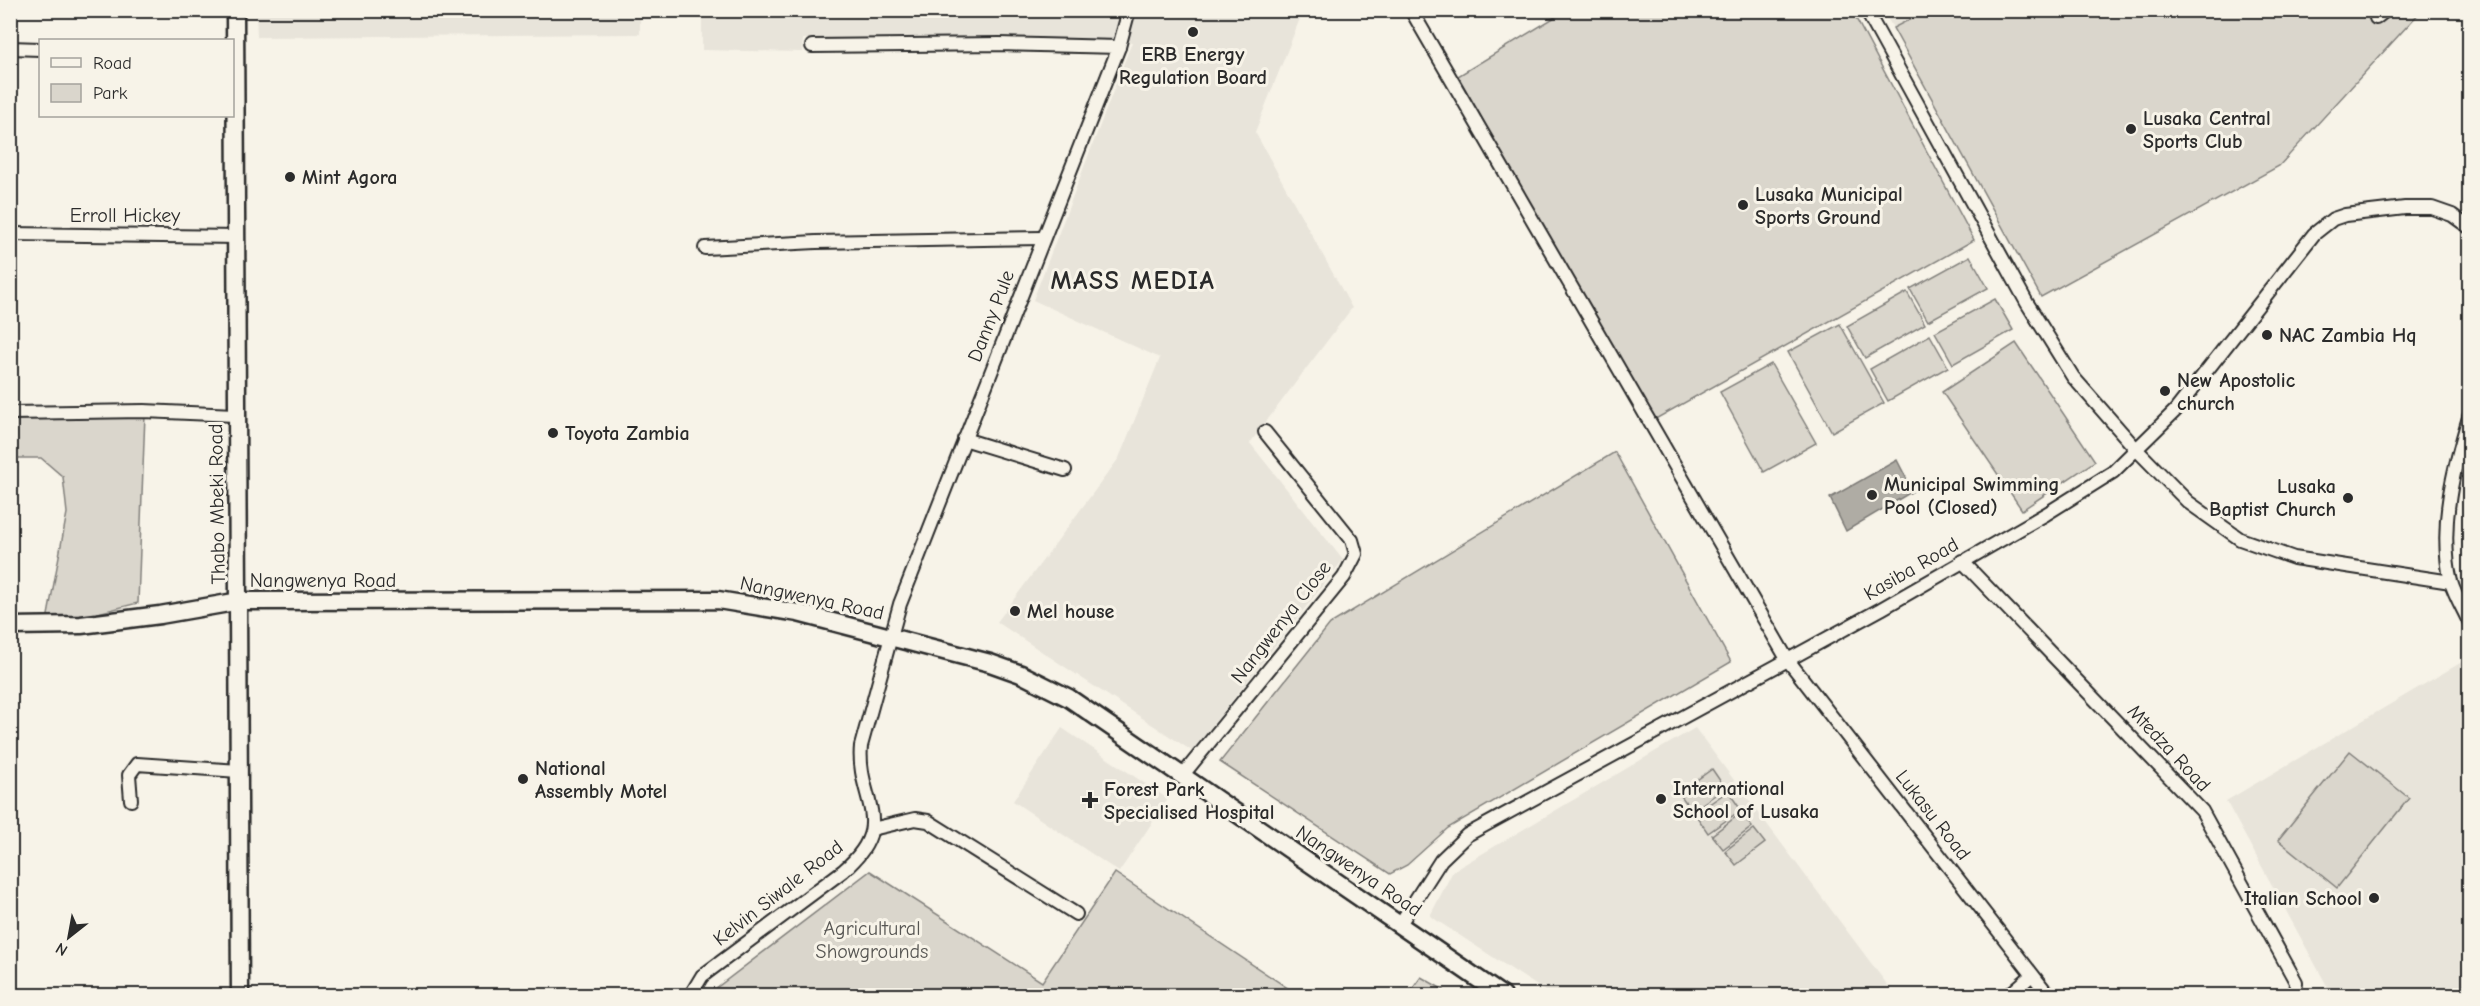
<svg xmlns="http://www.w3.org/2000/svg" width="2480" height="1006" font-family="'Comic Neue',sans-serif">
<style>
.built{fill:#e8e4da}
.green{fill:#dad6cc;stroke:#82807c;stroke-width:1.5}
.water{fill:#afaca4;stroke:#7a7874;stroke-width:1.5}
.lines{fill:none;stroke-linecap:round;stroke-linejoin:round}
.minor-casing{stroke:#2b2b2b;stroke-width:16}
.major-casing{stroke:#2b2b2b;stroke-width:21}
.minor{stroke:#f7f3e8;stroke-width:12}
.major{stroke:#f7f3e8;stroke-width:16}
.poi-dot{fill:#2b2b2b;stroke:#f7f3e8;stroke-width:2}
.labels{text-anchor:middle;dominant-baseline:central;stroke-width:6;stroke-linejoin:round;paint-order:stroke}
.poi-label{font-size:20px;font-weight:bold;fill:#2b2b2b;stroke:#f7f3e8;text-anchor:start}
.street-label{font-size:20px;fill:#2b2b2b;stroke:#f7f3e8}
.park-label{font-size:20px;fill:#575653;stroke:#f7f3e8}
.district-label{font-size:26px;font-weight:bold;letter-spacing:1.5px;fill:#2b2b2b;stroke:#f7f3e8}
</style>
<rect width="100%" height="100%" fill="#f7f3e8"/>
<filter id="ink" filterUnits="userSpaceOnUse"><feTurbulence type="fractalNoise" baseFrequency=".0167" numOctaves="2"/><feDisplacementMap in="SourceGraphic" scale="12" xChannelSelector="R" yChannelSelector="G"/><feConvolveMatrix kernelMatrix="1 2 1 2 8 2 1 2 1" color-interpolation-filters="sRGB"/></filter>
<g filter="url(#ink)">
<g class="built">
<path d="M256,11H640V34L257,37Z"/>
<path d="M702,11H1303L1255,132L1352,308L1250,443L1343,560L1192,751L997,622L1119,458L1160,358L1033,300L1132,42L803,39L802,52L702,50Z"/>
<path d="M1883,11H1928L1893,28Z"/>
<path d="M2467,659L2470,664L2469,995H2332L2226,801Z"/>
<path d="M1062,728L1168,799L1119,872L1013,801Z"/>
<path d="M1695,728L1895,995H1551L1430,916L1453,871Z"/>
</g>
<g class="green">
<path d="M1928,10L2421,11L2279,166L2041,297L1893,28Z"/>
<path d="M1565,11H1852L1974,240L1652,421L1458,76Z"/>
<path d="M1970,256L1988,288L1928,321L1910,289Z"/>
<path d="M1907,292L1925,324L1865,358L1847,326Z"/>
<path d="M1995,299L2013,330L1953,364L1935,332Z"/>
<path d="M1840,324L1884,403L1832,432L1788,352Z"/>
<path d="M1930,335L1948,367L1888,401L1870,369Z"/>
<path d="M2016,343L2095,461L2022,510L1942,392Z"/>
<path d="M1771,364L1816,443L1764,472L1720,392Z"/>
<path d="M10,414H145L138,603L46,626L67,513L63,477L41,458H11Z"/>
<path d="M1615,452L1731,662L1448,828L1407,865L1390,874L1220,762L1330,624Z"/>
<path d="M2350,751L2409,798L2337,888L2278,840Z"/>
<path d="M1712,769L1725,788L1692,811L1679,793Z"/>
<path d="M1728,791L1741,810L1708,833L1695,814Z"/>
<path d="M1741,813L1752,827L1723,849L1712,835Z"/>
<path d="M1754,829L1765,843L1736,865L1725,851Z"/>
<path d="M870,871L1042,982L1115,873L1298,995H707Z"/>
<path d="M1421,977L1444,990L1440,995H1408Z"/>
</g>
<path class="water" d="M1897,460L1913,491L1846,531L1830,498Z"/>
<g class="lines">
<defs>
<g id="minor">
<path d="M1411,10L1787,659L2049,996"/>
<path d="M1866,10L2027,303L2073,377L2137,450L2188,502L2240,539L2294,558L2451,582"/>
<path d="M2376,18L2386,10"/>
<path d="M812,46L1000,44L1119,47"/>
<path d="M10,48L40,49"/>
<path d="M10,234L238,237"/>
<path d="M705,248L816,242L1043,238"/>
<path d="M10,413L144,411L235,415"/>
<path d="M2470,414C2454,466 2438,526 2451,582C2455,596 2464,610 2470,624"/>
<path d="M964,439L1065,470"/>
<path d="M1962,561L2202,811L2296,982L2295,996"/>
<path d="M1182,776L1344,577L1356,554L1352,540L1265,432"/>
<path d="M131,800L129,775L137,764L239,771"/>
<path d="M872,829L915,819L928,821L1076,914"/>
<path d="M1400,924L1441,860L1467,835L1881,609L2046,514L2113,472L2175,411L2314,234L2333,219L2345,215L2405,208H2432L2452,215L2470,228"/>
<path d="M690,996L702,976L843,871C899,823 856,800 861,746L900,604L1119,47L1129,10"/>
<path d="M2008,996L2032,975"/>
</g>
<g id="major">
<path d="M235,10L240,996"/>
<path d="M10,626L81,625L160,615L240,601L718,600L798,613L990,663L1021,674L1069,698L1503,996"/>
</g>
</defs>
<use href="#minor" class="minor-casing"/>
<use href="#major" class="major-casing"/>
<use href="#minor" class="minor"/>
<use href="#major" class="major"/>
</g>
</g>
<g class="poi-dot">
<circle cx="1193" cy="32" r="6"/>
<circle cx="2131" cy="129" r="6"/>
<circle cx="290" cy="177" r="6"/>
<circle cx="1743" cy="205" r="6"/>
<circle cx="2267" cy="335" r="6"/>
<circle cx="2165" cy="391" r="6"/>
<circle cx="553" cy="433" r="6"/>
<circle cx="1872" cy="495" r="6"/>
<circle cx="2348" cy="498" r="6"/>
<circle cx="1015" cy="611" r="6"/>
<circle cx="523" cy="779" r="6"/>
<circle cx="1661" cy="799" r="6"/>
<path d="M1087 791h6v6h6v6h-6v6h-6v-6h-6v-6h6z"/>
<circle cx="2374" cy="898" r="6"/>
</g>
<g class="labels">
<g class="poi-label">
<text x="1193" y="54" text-anchor="middle">ERB Energy<tspan x="1193" dy="23">Regulation Board</tspan></text>
<text x="2143" y="118">Lusaka Central<tspan x="2143" dy="23">Sports Club</tspan></text>
<text x="302" y="177">Mint Agora</text>
<text x="1755" y="194">Lusaka Municipal<tspan x="1755" dy="23">Sports Ground</tspan></text>
<text x="2279" y="335">NAC Zambia Hq</text>
<text x="2177" y="380">New Apostolic<tspan x="2177" dy="23">church</tspan></text>
<text x="565" y="433">Toyota Zambia</text>
<text x="1884" y="484">Municipal Swimming<tspan x="1884" dy="23">Pool (Closed)</tspan></text>
<text x="2336" y="486" text-anchor="end">Lusaka<tspan x="2336" dy="23">Baptist Church</tspan></text>
<text x="1027" y="611">Mel house</text>
<text x="535" y="768">National<tspan x="535" dy="23">Assembly Motel</tspan></text>
<text x="1673" y="788">International<tspan x="1673" dy="23">School of Lusaka</tspan></text>
<text x="1104" y="789">Forest Park<tspan x="1104" dy="23">Specialised Hospital</tspan></text>
<text x="2362" y="898" text-anchor="end">Italian School</text>
</g>
<g class="street-label">
<text x="125" y="215">Erroll Hickey</text>
<text transform="translate(991 316) rotate(-69)">Danny Pule</text>
<text transform="translate(217 504) rotate(-91)">Thabo Mbeki Road</text>
<text transform="translate(1911 569) rotate(-30)">Kasiba Road</text>
<text x="323" y="580">Nangwenya Road</text>
<text transform="translate(812 598) rotate(12)">Nangwenya Road</text>
<text transform="translate(1281 622) rotate(-52)">Nangwenya Close</text>
<text transform="translate(2169 748) rotate(47)">Mtedza Road</text>
<text transform="translate(1933 815) rotate(52)">Lukasu Road</text>
<text transform="translate(1359 871) rotate(34)">Nangwenya Road</text>
<text transform="translate(778 893) rotate(-38)">Kelvin Siwale Road</text>
</g>
<g class="park-label">
<text x="872" y="928">Agricultural<tspan x="872" dy="23">Showgrounds</tspan></text>
</g>
<g class="district-label">
<text x="1133" y="281">MASS MEDIA</text>
</g>
</g>
<rect width="2480" height="1006" fill="none" stroke="#f7f3e8" stroke-width="36"/>
<rect x="18" y="18" width="2444" height="970" fill="none" stroke="#2b2b2b" stroke-width="2" filter="url(#ink)"/>
<rect x="39" y="39" width="195" height="78" fill="#f7f3e8" stroke="#a5a39c" stroke-width="1.5"/>
<rect x="51" y="58" width="30" height="9" fill="#f7f3e8" stroke="#a5a39c" stroke-width="1.5"/>
<text x="93" y="69" font-size="18" fill="#2b2b2b">Road</text>
<rect x="51" y="84" width="30" height="18" fill="#dad6cc" stroke="#a5a39c" stroke-width="1.5"/>
<text x="93" y="99" font-size="18" fill="#2b2b2b">Park</text>
<g transform="translate(69 937) rotate(211)" stroke="#f7f3e8" stroke-width="4.5" paint-order="stroke">
<path d="M0-4.5L10 22L0 15L-10 22Z" fill="#2b2b2b"/>
<text y="-9" font-size="16" font-weight="bold" text-anchor="middle" fill="#2b2b2b">N</text>
</g>
</svg>
